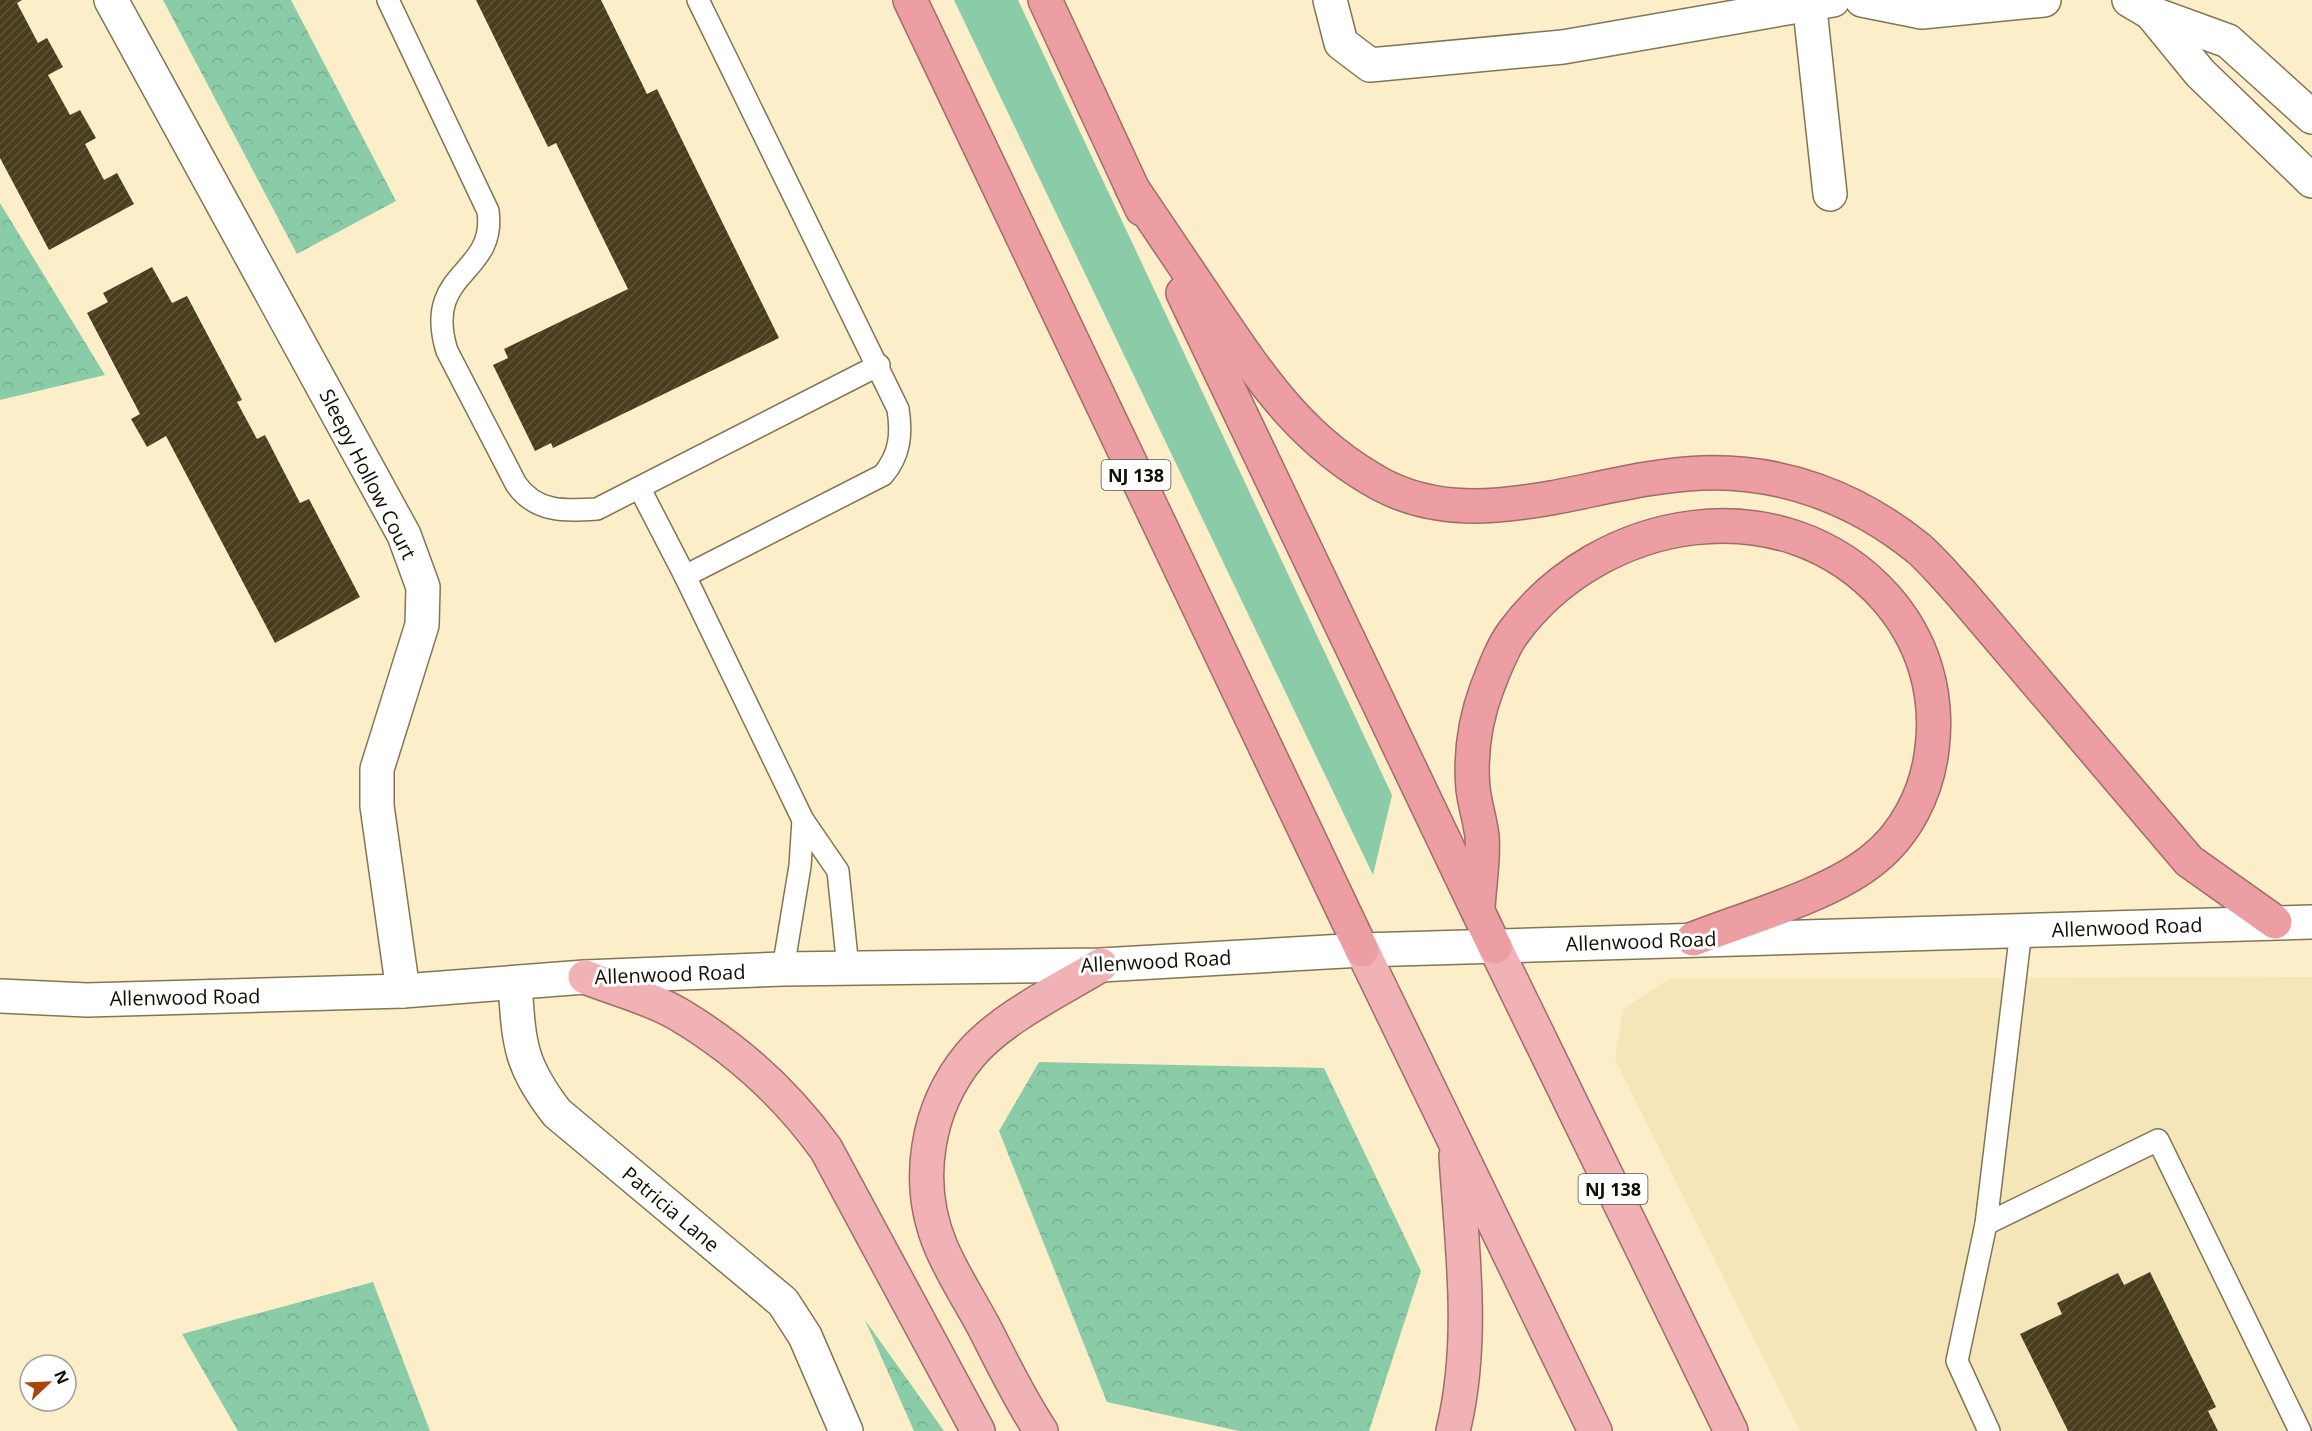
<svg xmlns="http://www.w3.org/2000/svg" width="2312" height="1431" font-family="'Open Sans',sans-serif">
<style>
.built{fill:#f5e6b9}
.green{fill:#8bcca8}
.forest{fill:url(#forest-crowns)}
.building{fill:url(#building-hatch)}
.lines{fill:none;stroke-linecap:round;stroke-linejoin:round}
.service-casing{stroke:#817654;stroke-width:24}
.minor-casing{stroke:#817654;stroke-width:36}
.tertiary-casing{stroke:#817654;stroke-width:36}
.trunk-casing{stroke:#a06c6a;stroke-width:36}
.motorway-casing{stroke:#a06c6a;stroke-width:36}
.service{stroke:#fff;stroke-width:21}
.minor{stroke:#fff;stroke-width:33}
.tertiary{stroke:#fff;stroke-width:33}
.trunk{stroke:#f0b2b4;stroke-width:33}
.motorway{stroke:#ed9ea2;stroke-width:33}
.labels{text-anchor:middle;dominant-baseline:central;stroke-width:6;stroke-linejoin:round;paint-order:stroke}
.shield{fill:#fff;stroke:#59564f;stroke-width:1.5}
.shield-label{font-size:18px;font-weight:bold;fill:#120e03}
.street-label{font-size:20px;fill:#120e03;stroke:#fff}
</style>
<defs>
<pattern id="forest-crowns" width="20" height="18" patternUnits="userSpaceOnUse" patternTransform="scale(1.5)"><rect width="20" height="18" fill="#8bcca8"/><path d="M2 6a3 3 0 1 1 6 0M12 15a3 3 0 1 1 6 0" fill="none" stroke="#77ae8f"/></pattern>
<pattern id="building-hatch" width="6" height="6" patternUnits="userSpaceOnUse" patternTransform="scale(1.5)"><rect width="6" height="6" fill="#483d1d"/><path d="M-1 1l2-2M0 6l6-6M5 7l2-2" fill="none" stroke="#5e553b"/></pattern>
</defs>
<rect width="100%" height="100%" fill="#fbeec9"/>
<path class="built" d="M2312,977V1431H1800L1615,1059L1623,1009L1669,979Z"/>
<path class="green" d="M954,0H1018L1392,795L1373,875Z"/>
<g class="forest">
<path d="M163,0H291L396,201L297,254Z"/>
<path d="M0,203L105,375L0,400Z"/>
<path d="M1039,1062L1324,1068L1421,1271L1369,1431H1239L1107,1402L999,1131Z"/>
<path d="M373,1282L430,1431H238L182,1334Z"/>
<path d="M865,1320L944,1431H914Z"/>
</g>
<g class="building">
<path d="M0,0H22L17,3L38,43L47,38L63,67L48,75L70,115L80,110L96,138L85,144L104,180L117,173L134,204L49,250L0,158Z"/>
<path d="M476,0H601L647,94L657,89L779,338L553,448L551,443L535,451L493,365L508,358L504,349L628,289L556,143L548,147Z"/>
<path d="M152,267L172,303L187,296L242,400L237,402L257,439L265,435L300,503L309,499L360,597L275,643L166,436L147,447L131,419L140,414L87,313L108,302L103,293Z"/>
<path d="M2150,1272L2216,1407L2208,1411L2218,1431H2068L2020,1334L2062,1314L2057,1303L2118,1273L2124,1285Z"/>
</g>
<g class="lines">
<defs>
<g id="service">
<path d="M388,0L488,211C497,276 422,270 447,351L516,484C536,513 565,511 597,509L879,365"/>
<path d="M698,0L898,409C902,434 900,455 883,475L685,576L803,820L838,871L848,968"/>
<path d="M640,489L685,576"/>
<path d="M2021,930L1986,1224L2158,1140L2300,1431"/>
<path d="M783,969L800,866L803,820"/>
<path d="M1986,1224L1957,1361L1989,1431"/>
</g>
<g id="minor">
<path d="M111,0L404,535L423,587L422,625L377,769V806L403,991"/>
<path d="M1330,0L1341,43L1370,65L1563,47L1833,0"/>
<path d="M1809,0L1830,194"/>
<path d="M1862,0L1922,12L2044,0"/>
<path d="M2129,0L2151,13L2228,41L2312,117"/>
<path d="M2151,13L2200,73L2312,181"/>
<path d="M515,983C519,1043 519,1064 557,1113L783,1302L805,1336L846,1431"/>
</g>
<path id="tertiary" d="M0,996L87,1000L403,991L585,977L783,969L1101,965L1362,950L2312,922"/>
<g id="trunk">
<path d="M1495,947L1731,1431"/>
<path d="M1362,950L1595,1431"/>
<path d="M585,977C615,989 651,998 678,1014C737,1049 787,1095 826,1149L978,1431"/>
<path d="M1041,1431C1019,1398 1002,1362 984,1327C970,1301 953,1275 941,1247C914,1183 926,1108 970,1055C1001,1018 1060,990 1101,965"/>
<path d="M1453,1431C1475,1341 1462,1248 1456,1156"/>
</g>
<g id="motorway">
<path d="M910,0L1362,950"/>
<path d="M1045,0L1142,209"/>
<path d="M1132,188C1160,229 1187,270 1215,311C1263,382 1304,443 1382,485C1436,513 1493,508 1551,498C1600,489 1651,475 1702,473C1782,470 1856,498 1918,548C1933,561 1947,578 1960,592L2189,861L2275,922"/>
<path d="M1183,293L1495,947"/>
<path d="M1478,909C1479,885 1484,860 1482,836C1480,820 1475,805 1473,789C1470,754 1475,720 1487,688C1494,670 1502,648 1513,633C1599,515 1783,482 1886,598C1923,640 1939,693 1932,749C1927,792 1906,835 1870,862C1826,896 1747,918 1693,939"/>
</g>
</defs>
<use href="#service" class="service-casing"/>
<use href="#minor" class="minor-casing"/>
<use href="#tertiary" class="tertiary-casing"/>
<use href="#trunk" class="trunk-casing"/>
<use href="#motorway" class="motorway-casing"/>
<use href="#service" class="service"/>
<use href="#minor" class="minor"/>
<use href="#tertiary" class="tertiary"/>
<use href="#trunk" class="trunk"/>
<use href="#motorway" class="motorway"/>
</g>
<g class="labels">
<g class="shield">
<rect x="1101.5" y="460" width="69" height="30" rx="4.5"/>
<rect x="1578.5" y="1174" width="69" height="30" rx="4.5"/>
</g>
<g class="shield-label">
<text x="1136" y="475">NJ 138</text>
<text x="1613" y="1189">NJ 138</text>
</g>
<g class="street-label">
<text transform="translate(368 474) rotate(63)">Sleepy Hollow Court</text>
<text transform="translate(2127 927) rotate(-2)">Allenwood Road</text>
<text transform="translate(1641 941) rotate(-2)">Allenwood Road</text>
<text transform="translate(1156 961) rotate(-3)">Allenwood Road</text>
<text transform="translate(670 974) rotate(-2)">Allenwood Road</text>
<text transform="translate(185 997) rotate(-1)">Allenwood Road</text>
<text transform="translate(671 1209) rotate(40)">Patricia Lane</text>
</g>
</g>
<g transform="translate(48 1383) rotate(67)"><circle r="28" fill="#ffffff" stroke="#a09f9a" stroke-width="1.5"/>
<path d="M0-4.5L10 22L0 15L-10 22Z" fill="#a9460d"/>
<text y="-9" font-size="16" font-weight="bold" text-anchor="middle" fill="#120e03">N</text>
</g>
</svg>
